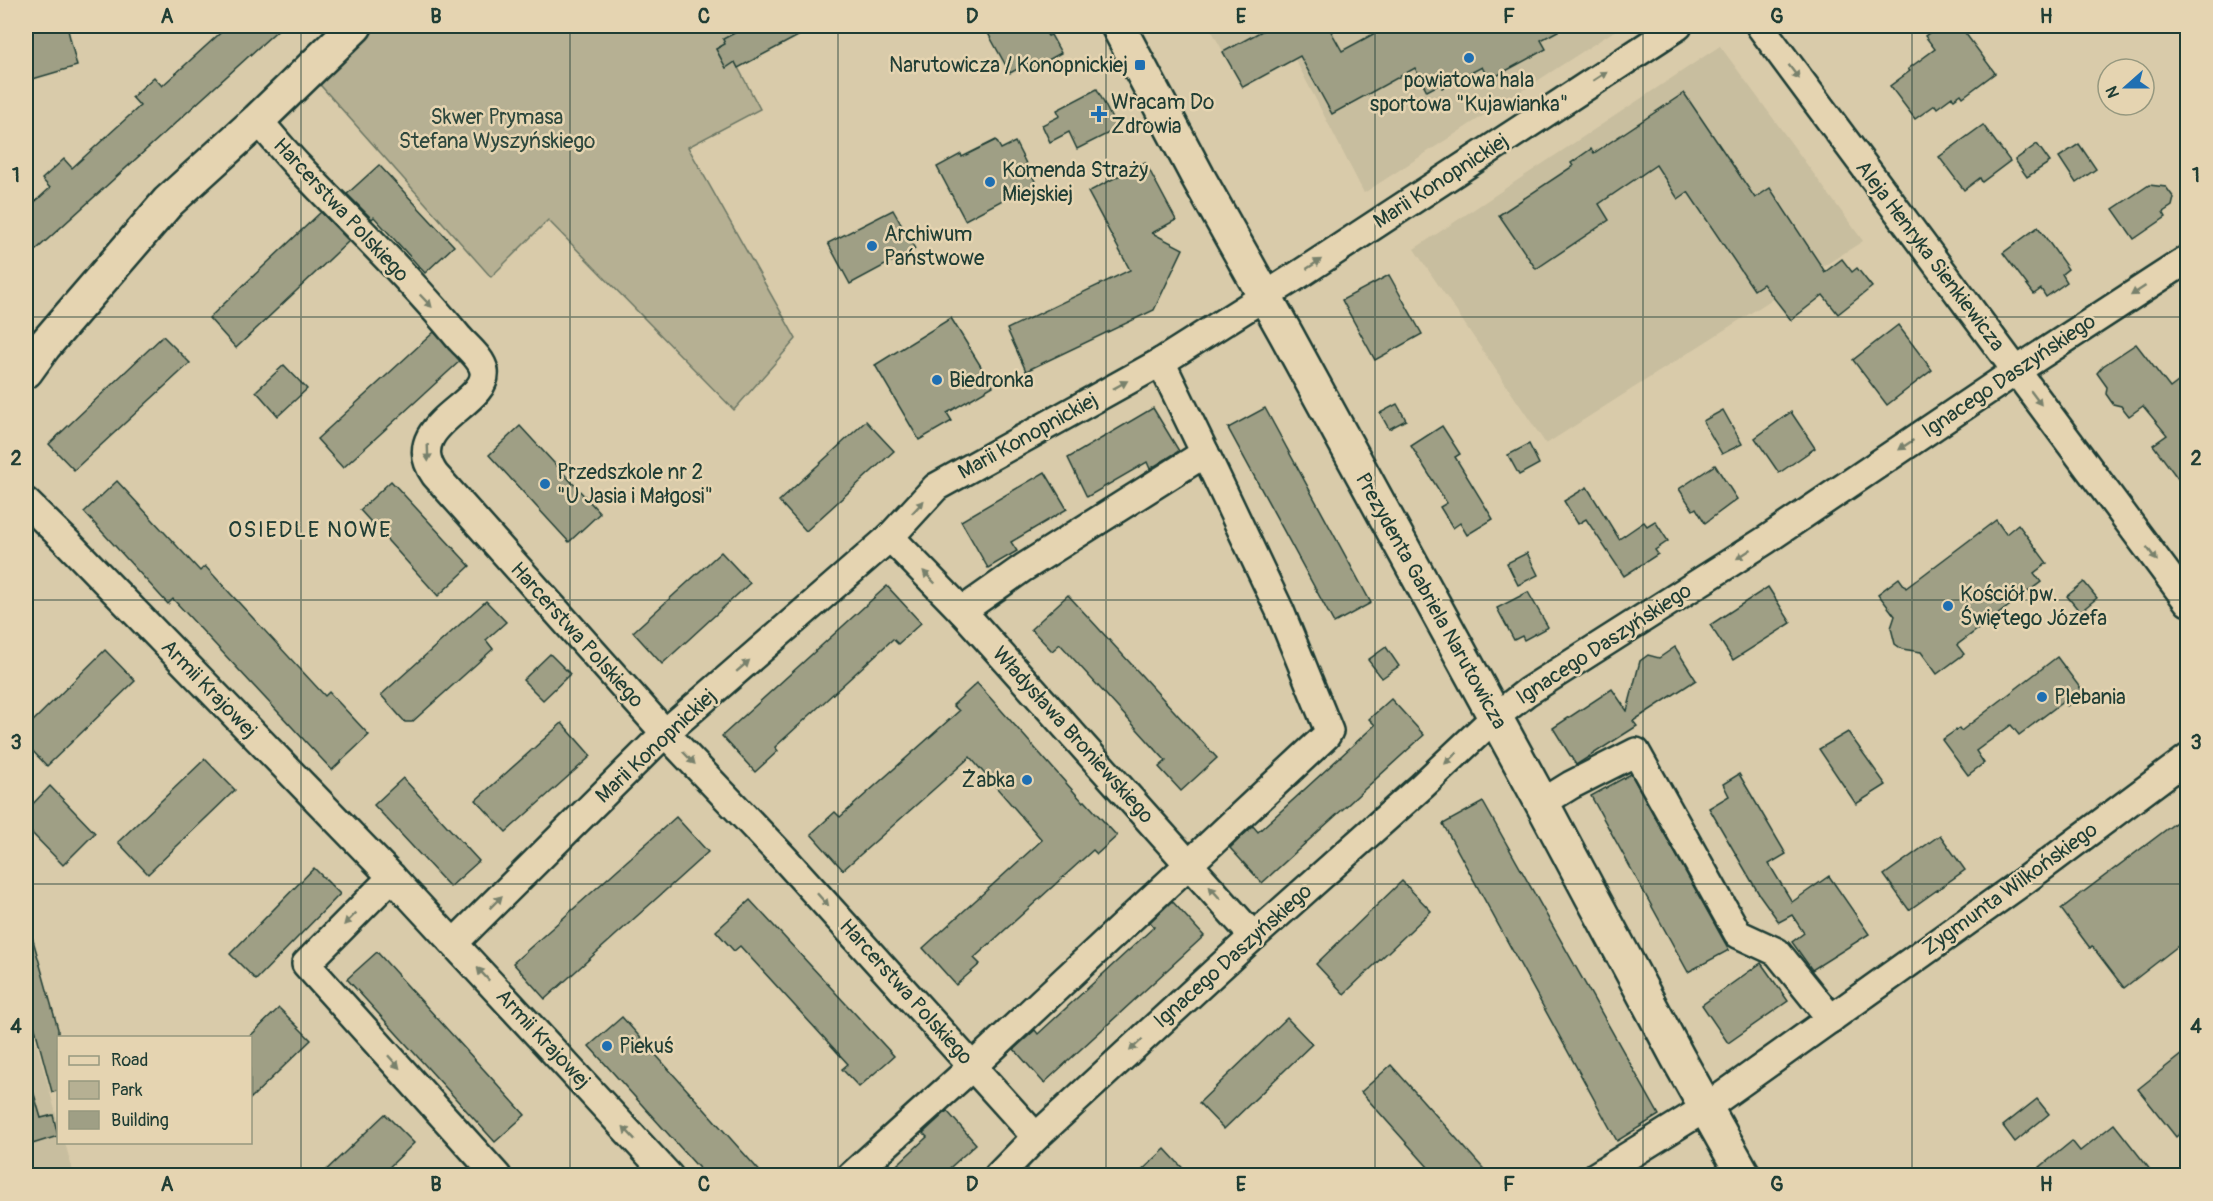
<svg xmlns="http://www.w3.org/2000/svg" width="2213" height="1201" font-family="Pangolin,sans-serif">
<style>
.built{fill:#c8be9f}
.green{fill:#b6b093;stroke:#6a7664;stroke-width:1.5}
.building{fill:#9f9f85;stroke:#1f3d34;stroke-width:1.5}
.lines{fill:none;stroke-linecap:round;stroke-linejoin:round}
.street-casing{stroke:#1f3d34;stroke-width:32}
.secondary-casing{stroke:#1f3d34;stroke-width:38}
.street{stroke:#e5d4b1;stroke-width:27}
.secondary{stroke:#e5d4b1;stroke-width:33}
.oneway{fill:#78816c}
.grid{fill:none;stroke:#1f3d34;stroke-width:1.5;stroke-opacity:0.55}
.poi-dot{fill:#1f6fb2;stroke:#e5d4b1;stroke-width:2}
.labels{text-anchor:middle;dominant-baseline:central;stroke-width:5;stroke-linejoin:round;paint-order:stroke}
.poi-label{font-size:21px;fill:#1f3d34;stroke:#e5d4b1;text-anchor:start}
.park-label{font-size:21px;fill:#2e483e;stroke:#e5d4b1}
.street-label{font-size:21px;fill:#1f3d34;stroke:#e5d4b1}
.neighbourhood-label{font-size:22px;letter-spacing:1.5px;fill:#1f3d34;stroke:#e5d4b1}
.neatline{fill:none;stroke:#1f3d34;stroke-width:2}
.grid-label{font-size:20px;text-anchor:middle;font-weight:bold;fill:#1f3d34}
</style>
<rect width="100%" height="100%" fill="#d9cbaa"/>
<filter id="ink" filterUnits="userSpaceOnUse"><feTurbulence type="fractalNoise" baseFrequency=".0167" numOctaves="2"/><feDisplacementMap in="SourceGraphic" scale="12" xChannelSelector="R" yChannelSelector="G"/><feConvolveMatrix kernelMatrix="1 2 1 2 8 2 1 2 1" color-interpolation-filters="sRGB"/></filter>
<g filter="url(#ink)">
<g class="built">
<path d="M1209,26H1622L1364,193L1295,59L1243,87Z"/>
<path d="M1720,46L1863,241L1546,444L1414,249Z"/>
<path d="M26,1006L58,1121V1142L65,1143L74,1175H26Z"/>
</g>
<path class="green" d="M369,26H748L723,39L725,44L716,49L726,68L735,62L760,109L688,147L796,339L734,410L548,220L491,277L314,78Z"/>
<g class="building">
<path d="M26,26H67L77,66L26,81Z"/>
<path d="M228,26H282L26,259V210L50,188L42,179L64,159L72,168L140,106L132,97L154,77L162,86Z"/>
<path d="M748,26H817L738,68L735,62L726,68L716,49L725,44L723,39Z"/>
<path d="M984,26H1042L1048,36L1051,35L1061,53L1032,69L1029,63L1010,73Z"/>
<path d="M1271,26H1328L1342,51L1388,26H1567L1541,40L1546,49L1489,80L1482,67L1442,88L1440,84L1427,91L1415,68L1332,114L1300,56L1243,87L1223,52Z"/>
<path d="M1939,26H1960L1995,73L1963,97L1961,94L1954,99L1952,97L1937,108L1935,105L1915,119L1890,86L1910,71L1908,69L1935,49L1925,36Z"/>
<path d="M1097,89L1117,129L1077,149L1069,132L1050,142L1042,125L1060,116L1057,110Z"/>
<path d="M1684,93L1755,198L1770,188L1825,272L1842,259L1852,272L1857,268L1872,287L1838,314L1823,295L1791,320L1763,284L1754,290L1688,192L1678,199L1656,165L1599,204L1609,220L1536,269L1499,215L1573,166L1571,163L1591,149L1594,153Z"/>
<path d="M1983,125L2010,161L1982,182L1980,178L1964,190L1939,157Z"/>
<path d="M996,140L1001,149L1015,142L1037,185L1011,199L1010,196L965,220L937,167L961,154L962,157Z"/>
<path d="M2037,144L2050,162L2027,177L2015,160Z"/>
<path d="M2079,144L2096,169L2076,183L2059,157Z"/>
<path d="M1145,162L1176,220L1152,233L1183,249L1154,310L1026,371L1007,329L1130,270L1088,192Z"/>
<path d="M379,165L454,246L425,273L374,217L372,219L347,194Z"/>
<path d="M2149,185L2166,187L2174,198L2172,206L2163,212L2166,217L2134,239L2113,209Z"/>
<path d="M893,210L915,249L850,284L828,243Z"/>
<path d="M321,212L349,241L236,348L209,318Z"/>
<path d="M2038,227L2068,269L2062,274L2067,282L2046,297L2041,289L2034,294L2003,253Z"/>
<path d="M1389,275L1422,334L1375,360L1342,300Z"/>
<path d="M951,318L993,386L947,413L952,421L919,440L875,365Z"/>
<path d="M1898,325L1932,370L1887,405L1853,360Z"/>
<path d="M434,332L460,361L343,468L317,439Z"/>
<path d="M163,336L190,363L74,470L49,444Z"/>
<path d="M2136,344L2170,388L2187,375V491L2153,445L2167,435L2143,406L2129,416L2121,406L2113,404L2106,394L2107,387L2097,373L2103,366Z"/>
<path d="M284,365L307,389L278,416L256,391Z"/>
<path d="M1397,404L1406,420L1389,429L1380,413Z"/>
<path d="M1153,408L1179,451L1150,469L1147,462L1087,497L1068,458Z"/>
<path d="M1265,408L1371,603L1334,623L1228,428Z"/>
<path d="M1723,410L1742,444L1722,454L1703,421Z"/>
<path d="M1791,412L1815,448L1779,473L1755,438Z"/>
<path d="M866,421L894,451L806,531L779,501Z"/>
<path d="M520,426L600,513L569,542L489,455Z"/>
<path d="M1442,426L1460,454L1455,457L1493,519L1467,535L1460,523L1453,528L1440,507L1447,503L1411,446Z"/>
<path d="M1529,444L1539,464L1519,475L1508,455Z"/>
<path d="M1715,465L1737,499L1705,523L1696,508L1693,510L1679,489Z"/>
<path d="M1045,472L1067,509L1011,542L1017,551L988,568L961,521Z"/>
<path d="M117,481L200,571L205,566L325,696L329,692L369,735L332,770L173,599L168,604L84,512Z"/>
<path d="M391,481L470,566L438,596L360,510Z"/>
<path d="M1587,487L1619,539L1644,522L1647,526L1655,521L1668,541L1655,550L1658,554L1624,576L1586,519L1578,524L1564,501Z"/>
<path d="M1996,520L2006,534L2018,524L2047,563L2034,573L2041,582L1957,645L1964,654L1937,674L1921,652L1902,649L1895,644L1891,628L1895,616L1878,594L1899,578L1906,588Z"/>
<path d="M721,552L750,583L662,664L633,632Z"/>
<path d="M1527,553L1538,575L1518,585L1507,563Z"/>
<path d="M2084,582L2097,598L2080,612L2067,596Z"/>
<path d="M887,586L921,623L898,644L893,639L775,747L778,751L755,772L722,736Z"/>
<path d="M1768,587L1791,623L1733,660L1710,625Z"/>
<path d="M1528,592L1548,627L1524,640L1522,636L1514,640L1497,608Z"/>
<path d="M1068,595L1217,758L1181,791L1159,767L1166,761L1060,644L1052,651L1031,629Z"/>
<path d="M486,601L506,622L486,640L493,649L412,722H405L381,695Z"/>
<path d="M1386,647L1399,666L1382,678L1368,660Z"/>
<path d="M1675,647L1696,680L1633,721L1637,726L1576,765L1553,728L1612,689L1627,711L1640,661L1648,655L1659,658Z"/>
<path d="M105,650L135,681L47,766L26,744V728Z"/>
<path d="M550,654L570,674L543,700L523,680Z"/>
<path d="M2057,657L2084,693L2067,706L2064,701L2019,735L2011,725L1976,751L1984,763L1968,775L1942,740L1959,728L1961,731Z"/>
<path d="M977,683L1083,802L1085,801L1117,836L1097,854L1093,850L974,958L980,964L956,985L923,948L1042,840L970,757L843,870L811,834L835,812L840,817L959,711L953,705Z"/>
<path d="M1391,699L1424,735L1262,883L1230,848L1253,826L1258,832L1375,725L1369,719Z"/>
<path d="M562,723L591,756L506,832L476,800Z"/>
<path d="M1848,732L1886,785L1856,804L1819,749Z"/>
<path d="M205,759L235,790L148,874L118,842Z"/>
<path d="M1631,774L1729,950L1688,972L1591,796Z"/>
<path d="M1739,774L1786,854L1769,864L1792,902L1829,876L1869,934L1812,970L1792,942L1804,933L1792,915L1779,922L1759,894L1709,808L1729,796L1723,784Z"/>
<path d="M403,778L479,861L450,887L374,805Z"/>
<path d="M50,786L95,833L63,865L26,827V811Z"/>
<path d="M1483,802L1659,1115L1617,1141L1443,824Z"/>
<path d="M2187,814V939L2124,988L2092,946L2090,948L2061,909Z"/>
<path d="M676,817L708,852L545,999L513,963Z"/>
<path d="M1940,835L1965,870L1909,910L1884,875Z"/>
<path d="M314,868L340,894L256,980L230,954Z"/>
<path d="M1402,881L1431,911L1344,994L1316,964Z"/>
<path d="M750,900L894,1056L859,1087L842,1069L848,1064L740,946L734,951L716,931Z"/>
<path d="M1172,901L1204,936L1044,1083L1014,1049L1035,1030L1038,1034L1154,927L1150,922Z"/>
<path d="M26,933H31L58,1029V1091L52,1092L26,995Z"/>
<path d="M377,952L525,1115L495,1142L347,979Z"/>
<path d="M1761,963L1788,1001L1728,1043L1702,1005Z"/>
<path d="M279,1008L311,1040L250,1099V1036Z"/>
<path d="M622,1017L764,1176H706L589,1046Z"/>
<path d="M1287,1018L1312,1044L1224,1129L1199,1103Z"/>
<path d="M2187,1050V1127L2176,1137L2138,1089Z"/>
<path d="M1391,1065L1490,1176H1436L1361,1092Z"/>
<path d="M31,1084L41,1118L53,1115L58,1136L26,1146V1085Z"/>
<path d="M2037,1099L2049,1114L2015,1142L2003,1126Z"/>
<path d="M947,1111L976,1144L941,1176H885L927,1137L923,1133Z"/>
<path d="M385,1114L414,1143L380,1176H320Z"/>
<path d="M2114,1124L2155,1176H2029L2072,1141L2080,1151Z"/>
<path d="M1165,1149L1190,1176H1136Z"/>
</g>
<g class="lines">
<defs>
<g id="street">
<path d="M1760,26L2188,602"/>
<path d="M258,120C271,135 283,150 297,165C351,222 409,277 459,338C467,347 482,359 484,371C489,405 399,424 435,475L665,733L784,858L1036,1137"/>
<path d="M26,502L70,545L392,877L669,1176"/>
<path d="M890,537L962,611L1244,926L1255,935"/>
<path d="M962,611L1023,568L1205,453L1161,362"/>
<path d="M1542,803L1571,785L1636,752L1738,934L1777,952L1831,1019"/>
<path d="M392,877L306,964L497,1176"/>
<path d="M454,943L665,733L890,537L936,487L1161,362L1303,272L1678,26"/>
<path d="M851,1176L973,1066L1326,736L1329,731L1280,611L1205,453"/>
<path d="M998,1176L1036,1137L1255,935L1422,786L1494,718L1527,692L1766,540L2016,371L2188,259"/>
<path d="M1596,1176L1707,1107L2025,880L2188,758"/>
</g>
<g id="secondary">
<path d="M1118,26L1198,177L1286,334L1542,803L1678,1058L1744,1176"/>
<path d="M26,371L44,346L168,202L258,120L355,26"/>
</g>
</defs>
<use href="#street" class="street-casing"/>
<use href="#secondary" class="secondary-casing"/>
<use href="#street" class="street"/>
<use href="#secondary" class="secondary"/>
</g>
<defs><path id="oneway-solid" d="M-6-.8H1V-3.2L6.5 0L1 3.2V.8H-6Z" transform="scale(1.5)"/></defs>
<g class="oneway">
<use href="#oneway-solid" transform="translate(1794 72) rotate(53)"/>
<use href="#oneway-solid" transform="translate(1600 76) rotate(-33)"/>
<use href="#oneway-solid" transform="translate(1314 264) rotate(-33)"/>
<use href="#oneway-solid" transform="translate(2138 291) rotate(147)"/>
<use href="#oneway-solid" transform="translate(426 301) rotate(46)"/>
<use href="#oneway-solid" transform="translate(1120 385) rotate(-29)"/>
<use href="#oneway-solid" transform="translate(2036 398) rotate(53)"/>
<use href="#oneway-solid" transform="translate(1906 445) rotate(146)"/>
<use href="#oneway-solid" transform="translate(428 453) rotate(88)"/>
<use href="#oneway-solid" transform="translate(918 507) rotate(-47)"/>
<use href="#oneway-solid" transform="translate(1744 554) rotate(147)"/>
<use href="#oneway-solid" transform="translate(2152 554) rotate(53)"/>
<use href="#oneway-solid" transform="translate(929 577) rotate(-134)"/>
<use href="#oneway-solid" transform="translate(743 666) rotate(-41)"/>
<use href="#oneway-solid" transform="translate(689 758) rotate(46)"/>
<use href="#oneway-solid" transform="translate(1451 758) rotate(136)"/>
<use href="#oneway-solid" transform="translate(1215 893) rotate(-132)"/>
<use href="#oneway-solid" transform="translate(823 900) rotate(48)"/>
<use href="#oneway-solid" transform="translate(496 902) rotate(-45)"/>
<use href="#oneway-solid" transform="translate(350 919) rotate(135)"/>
<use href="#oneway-solid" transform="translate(483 974) rotate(-133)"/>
<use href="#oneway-solid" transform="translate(1136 1045) rotate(137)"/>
<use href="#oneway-solid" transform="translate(394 1062) rotate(48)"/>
<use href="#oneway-solid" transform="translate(629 1133) rotate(-133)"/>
</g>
</g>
<path class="grid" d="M301,26V1176M570,26V1176M838,26V1176M1106,26V1176M1375,26V1176M1643,26V1176M1912,26V1176M26,317H2188M26,600H2188M26,884H2188"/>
<g class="poi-dot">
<circle cx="1469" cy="58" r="6"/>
<rect x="1134" y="59" width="12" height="12" rx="3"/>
<path d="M1096 105h6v6h6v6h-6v6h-6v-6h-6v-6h6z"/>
<circle cx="990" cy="182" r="6"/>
<circle cx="872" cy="246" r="6"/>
<circle cx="937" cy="380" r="6"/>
<circle cx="545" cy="484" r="6"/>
<circle cx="1948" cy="606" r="6"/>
<circle cx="2042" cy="697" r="6"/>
<circle cx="1027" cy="780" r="6"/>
<circle cx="607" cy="1046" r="6"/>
</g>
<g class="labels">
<g class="poi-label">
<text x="1128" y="65" text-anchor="end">Narutowicza / Konopnickiej</text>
<text x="1469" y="80" text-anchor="middle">powiatowa hala<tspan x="1469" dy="24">sportowa "Kujawianka"</tspan></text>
<text x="1111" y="102">Wracam Do<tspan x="1111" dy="24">Zdrowia</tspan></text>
<text x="1002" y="170">Komenda Straży<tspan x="1002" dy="24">Miejskiej</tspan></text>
<text x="884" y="234">Archiwum<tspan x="884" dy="24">Państwowe</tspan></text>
<text x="949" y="380">Biedronka</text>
<text x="557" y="472">Przedszkole nr 2<tspan x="557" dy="24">"U Jasia i Małgosi"</tspan></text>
<text x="1960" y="594">Kościół pw.<tspan x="1960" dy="24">Świętego Józefa</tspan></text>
<text x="2054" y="697">Plebania</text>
<text x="1015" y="780" text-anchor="end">Żabka</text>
<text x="619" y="1046">Piekuś</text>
</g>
<g class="park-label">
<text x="497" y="117">Skwer Prymasa<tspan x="497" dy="24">Stefana Wyszyńskiego</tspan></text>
</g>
<g class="street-label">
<text transform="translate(1441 181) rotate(-33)">Marii Konopnickiej</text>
<text transform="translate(341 210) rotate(47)">Harcerstwa Polskiego</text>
<text transform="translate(1930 256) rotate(53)">Aleja Henryka Sienkiewicza</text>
<text transform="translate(2009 376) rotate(-34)">Ignacego Daszyńskiego</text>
<text transform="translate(1028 436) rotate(-29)">Marii Konopnickiej</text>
<text transform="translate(1431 601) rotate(61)">Prezydenta Gabriela Narutowicza</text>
<text transform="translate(577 635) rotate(48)">Harcerstwa Polskiego</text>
<text transform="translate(1604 644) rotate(-33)">Ignacego Daszyńskiego</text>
<text transform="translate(209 689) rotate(46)">Armii Krajowej</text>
<text transform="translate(1073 735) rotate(48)">Władysława Broniewskiego</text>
<text transform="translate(656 746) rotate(-43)">Marii Konopnickiej</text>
<text transform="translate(2010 889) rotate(-36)">Zygmunta Wilkońskiego</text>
<text transform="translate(1233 956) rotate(-42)">Ignacego Daszyńskiego</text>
<text transform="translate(906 992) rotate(48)">Harcerstwa Polskiego</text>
<text transform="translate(543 1039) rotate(47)">Armii Krajowej</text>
</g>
<g class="neighbourhood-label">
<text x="310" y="530">OSIEDLE NOWE</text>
</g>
</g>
<rect width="2213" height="1201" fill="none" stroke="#e5d4b1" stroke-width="66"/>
<rect x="57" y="1036" width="195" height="108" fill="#e5d4b1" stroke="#96987f" stroke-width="1.5"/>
<rect x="69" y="1056" width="30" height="9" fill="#e5d4b1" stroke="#96987f" stroke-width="1.5"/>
<text x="111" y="1066" font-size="18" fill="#1f3d34">Road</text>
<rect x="69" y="1081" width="30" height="18" fill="#b6b093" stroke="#96987f" stroke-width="1.5"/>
<text x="111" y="1096" font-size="18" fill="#1f3d34">Park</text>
<rect x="69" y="1111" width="30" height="18" fill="#9f9f85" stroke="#96987f" stroke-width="1.5"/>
<text x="111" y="1126" font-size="18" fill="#1f3d34">Building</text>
<g transform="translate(2126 87) rotate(249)"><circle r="28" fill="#e5d4b1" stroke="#96987f" stroke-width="1.5"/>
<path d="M0-4.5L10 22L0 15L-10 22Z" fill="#1f6fb2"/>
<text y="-9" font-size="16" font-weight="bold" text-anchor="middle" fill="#1f3d34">N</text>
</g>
<rect x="33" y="33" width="2147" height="1135" class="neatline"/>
<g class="grid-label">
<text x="167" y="23">A</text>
<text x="436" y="23">B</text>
<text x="704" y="23">C</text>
<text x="972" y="23">D</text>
<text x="1241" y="23">E</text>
<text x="1509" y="23">F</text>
<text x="1777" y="23">G</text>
<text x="2046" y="23">H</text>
<text x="16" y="182">1</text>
<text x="2196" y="182">1</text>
<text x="16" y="465">2</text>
<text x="2196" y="465">2</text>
<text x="16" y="749">3</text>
<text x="2196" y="749">3</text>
<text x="16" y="1033">4</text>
<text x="2196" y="1033">4</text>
<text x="167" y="1191">A</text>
<text x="436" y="1191">B</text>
<text x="704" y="1191">C</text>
<text x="972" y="1191">D</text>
<text x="1241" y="1191">E</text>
<text x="1509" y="1191">F</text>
<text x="1777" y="1191">G</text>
<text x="2046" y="1191">H</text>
</g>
</svg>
